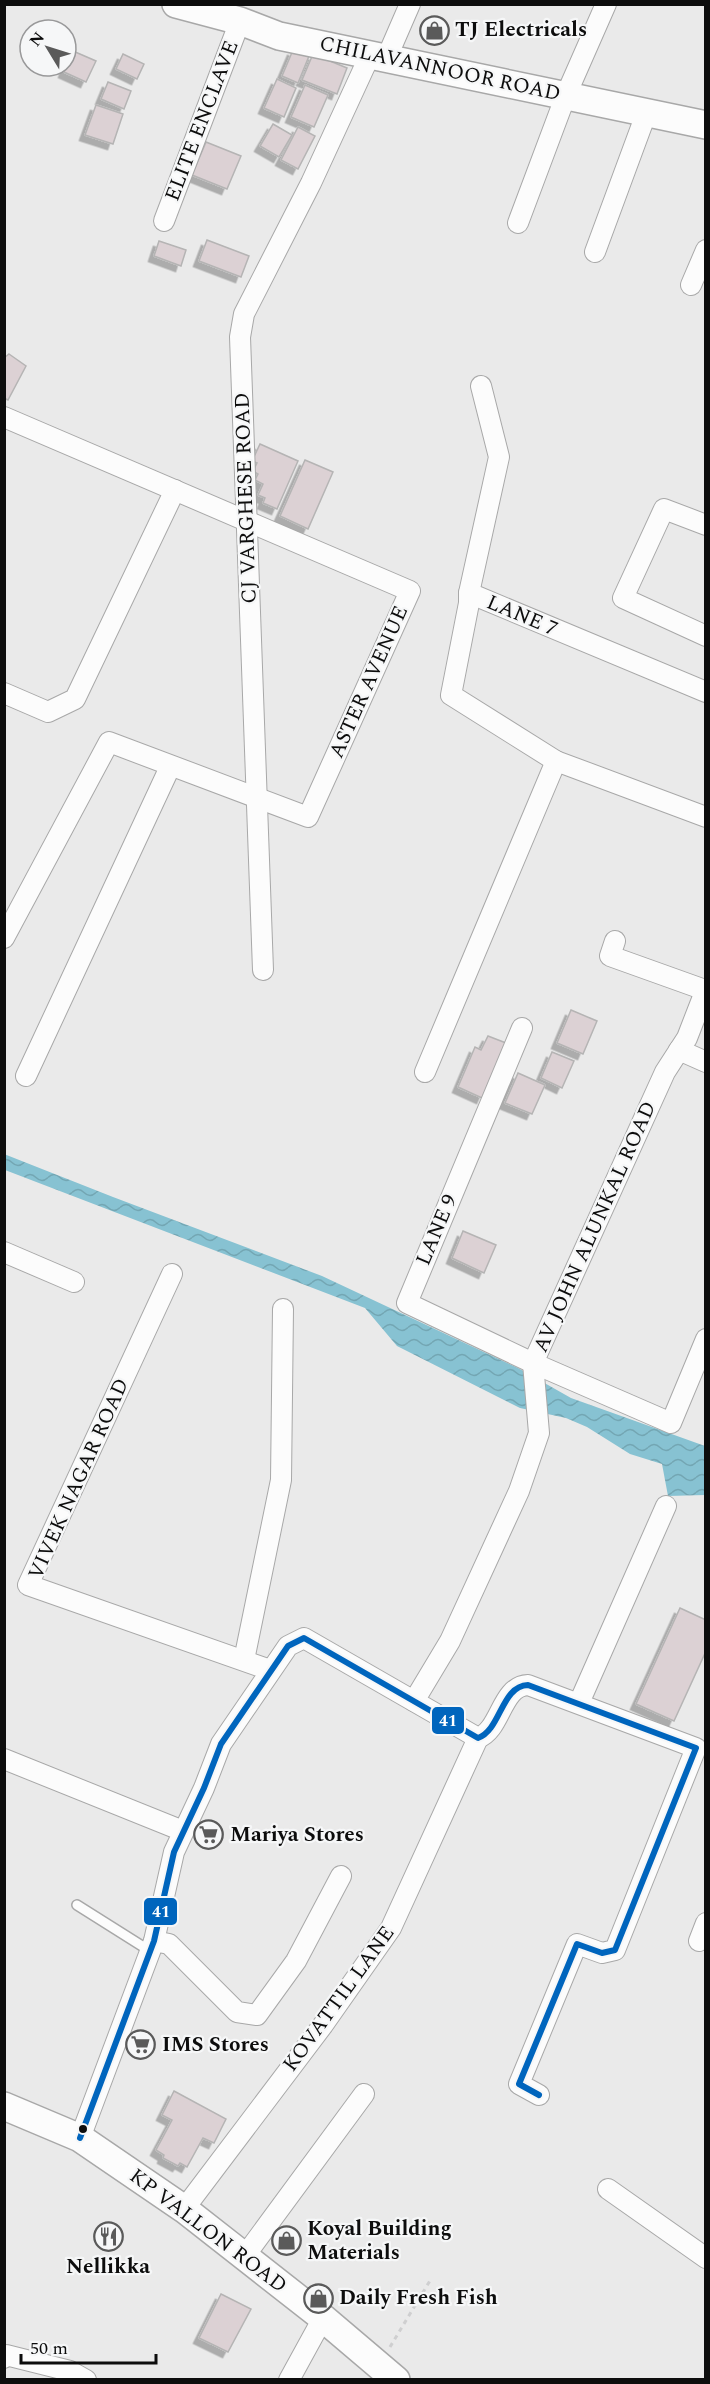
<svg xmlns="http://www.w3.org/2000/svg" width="710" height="2384" font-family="Spectral,serif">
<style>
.water{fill:url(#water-waves)}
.building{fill:#dcd1d4;stroke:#b5b4b4;stroke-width:1.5;filter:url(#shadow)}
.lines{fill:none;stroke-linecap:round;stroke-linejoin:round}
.lane-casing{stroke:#a8a8a8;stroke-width:12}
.street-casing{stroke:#a8a8a8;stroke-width:22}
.secondary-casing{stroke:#a8a8a8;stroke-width:30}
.path{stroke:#cfcfd0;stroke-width:3;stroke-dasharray:4.5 4.5;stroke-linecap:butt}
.lane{stroke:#fcfcfc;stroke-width:9}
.street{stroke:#fcfcfc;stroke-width:20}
.secondary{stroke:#fcfcfc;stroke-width:27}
.bus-1-casing{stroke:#f6f7f8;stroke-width:10}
.bus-1{stroke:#0065bd;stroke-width:6}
.bus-dot{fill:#0d0d0d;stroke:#f6f7f8;stroke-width:2}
.labels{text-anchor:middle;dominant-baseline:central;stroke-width:4.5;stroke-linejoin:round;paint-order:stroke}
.poi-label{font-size:21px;font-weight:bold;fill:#0d0d0d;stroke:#f6f7f8;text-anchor:start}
.street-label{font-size:21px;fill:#0d0d0d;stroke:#f6f7f8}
.line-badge{stroke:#f6f7f8;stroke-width:2}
.badge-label{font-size:16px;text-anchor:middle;font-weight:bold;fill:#fff}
</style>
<defs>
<pattern id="water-waves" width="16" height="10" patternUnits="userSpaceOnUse" patternTransform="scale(1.5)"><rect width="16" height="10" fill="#87c2d2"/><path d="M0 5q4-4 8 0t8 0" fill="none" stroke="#73a6b3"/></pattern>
<filter id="shadow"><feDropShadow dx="-5.5" dy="5.5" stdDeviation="0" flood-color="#0004"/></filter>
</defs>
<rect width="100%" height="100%" fill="#eaeaea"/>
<path class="water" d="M4,1154L113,1197L322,1276L518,1368L571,1398L705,1446V1495L668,1496L662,1464L630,1454L587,1427L566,1418L520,1408L397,1346L365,1308L5,1170Z"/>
<g class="building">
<path d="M293,50L309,56L298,83L282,76Z"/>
<path d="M73,51L96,61L86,82L64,72Z"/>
<path d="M123,54L144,64L137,79L116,69Z"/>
<path d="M313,54L347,68L337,94L302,80Z"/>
<path d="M277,79L296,88L284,117L264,108Z"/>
<path d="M108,82L131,91L124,109L101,99Z"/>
<path d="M305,85L328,95L314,127L291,117Z"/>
<path d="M96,105L123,114L113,144L85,135Z"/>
<path d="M273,124L292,135L279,157L260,146Z"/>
<path d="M298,127L315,136L298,169L281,160Z"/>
<path d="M206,142L241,156L227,189L192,175Z"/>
<path d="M207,240L249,256L241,277L199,261Z"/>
<path d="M159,241L186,250L181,266L154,256Z"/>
<path d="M9,354L26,366L8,400L4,398V358Z"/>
<path d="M260,444L298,461L277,509L263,503L265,498L258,495L263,484L255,480L258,474L253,471L257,463L252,461Z"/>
<path d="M305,460L333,472L308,529L280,516Z"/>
<path d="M571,1010L597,1021L583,1054L557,1043Z"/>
<path d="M488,1036L506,1043L482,1098L458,1087L475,1047L481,1050Z"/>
<path d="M552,1052L574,1061L562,1088L541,1078Z"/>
<path d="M518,1073L545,1085L532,1114L505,1103Z"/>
<path d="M463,1231L496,1245L484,1273L452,1258Z"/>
<path d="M680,1608L706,1620V1651L674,1721L636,1704Z"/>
<path d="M174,2091L226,2119L214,2143L203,2138L187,2167L180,2163L178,2166L163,2158L164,2155L156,2150L172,2120L162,2115Z"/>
<path d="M221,2294L251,2309L228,2352L199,2338Z"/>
</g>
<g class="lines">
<defs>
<path id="lane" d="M77,1905L150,1951"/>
<g id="street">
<path d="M387,57L410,4"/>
<path d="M164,221L240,21"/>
<path d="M518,223L566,95L606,4"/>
<path d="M595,252L646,114"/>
<path d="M691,285L706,250"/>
<path d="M481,386L499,457L469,593L706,692"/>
<path d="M4,417L410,591L308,817L109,742L4,938"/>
<path d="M706,525L664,509L623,598L706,636"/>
<path d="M469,593V603L451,695L556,761"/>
<path d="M4,693L48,712L75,699L175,490"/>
<path d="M615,941L610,956L705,990"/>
<path d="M263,970L240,337L244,314L311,183L370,55"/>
<path d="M522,1028L407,1303L533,1363L671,1423L706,1339"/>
<path d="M679,1050L706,1062"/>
<path d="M425,1072L556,761L706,817"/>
<path d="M26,1076L170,767"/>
<path d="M4,1252L74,1282"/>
<path d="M172,1274L28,1585L270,1670"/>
<path d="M244,1660L281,1480L283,1309"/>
<path d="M414,1701L450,1641L519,1491L539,1433L533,1363L665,1072L687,1038L706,989"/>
<path d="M579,1703L666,1506"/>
<path d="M4,1759L183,1831"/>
<path d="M154,1941L169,1944L237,2012L257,2015L296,1961L341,1876"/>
<path d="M699,1941L706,1923"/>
<path d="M80,2138L154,1941L174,1852L204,1788L221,1744L288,1646L304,1638L478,1738C501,1730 501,1686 528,1685L696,1748L615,1950L602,1953L577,1944L519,2084L539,2095"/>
<path d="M608,2189L706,2258"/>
<path d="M184,2209L323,2025L391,1928L478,1738"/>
<path d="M244,2257L364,2094"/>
<path d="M4,2358L6,2355L70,2371L86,2380"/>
<path d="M289,2380L323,2318"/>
</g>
<g id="secondary">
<path d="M176,4L240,21L279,36L706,125"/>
<path d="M4,2106L80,2138L184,2209L323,2318L396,2380"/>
</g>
</defs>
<use href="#lane" class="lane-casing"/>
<use href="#street" class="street-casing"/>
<use href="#secondary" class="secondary-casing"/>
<path class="path" d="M390,2347L431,2279"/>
<use href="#lane" class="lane"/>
<use href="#street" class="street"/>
<use href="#secondary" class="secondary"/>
<defs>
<path id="bus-1" d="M80,2138L154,1941L174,1852L204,1788L221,1744L288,1646L304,1638L478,1738C501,1730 501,1686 528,1685L696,1748L615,1950L602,1953L577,1944L519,2084L539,2095"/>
</defs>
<use href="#bus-1" class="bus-1-casing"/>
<use href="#bus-1" class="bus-1"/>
</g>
<defs>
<symbol id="shop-ring" viewBox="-11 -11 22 22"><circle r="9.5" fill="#f6f7f8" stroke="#5a5a5a" stroke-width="1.5"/><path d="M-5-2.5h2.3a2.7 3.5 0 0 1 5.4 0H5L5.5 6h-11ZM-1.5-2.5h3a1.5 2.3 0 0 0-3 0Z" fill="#5a5a5a"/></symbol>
<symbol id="supermarket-ring" viewBox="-11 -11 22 22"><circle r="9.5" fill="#f6f7f8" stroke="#5a5a5a" stroke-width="1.5"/><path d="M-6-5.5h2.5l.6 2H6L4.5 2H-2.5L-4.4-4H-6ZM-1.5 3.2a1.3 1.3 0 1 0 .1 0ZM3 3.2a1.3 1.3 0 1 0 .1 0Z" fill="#5a5a5a"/></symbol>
<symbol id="restaurant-ring" viewBox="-11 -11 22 22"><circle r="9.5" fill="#f6f7f8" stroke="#5a5a5a" stroke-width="1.5"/><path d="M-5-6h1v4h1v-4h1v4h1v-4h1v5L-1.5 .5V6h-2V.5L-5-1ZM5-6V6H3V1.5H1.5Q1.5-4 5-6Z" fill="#5a5a5a"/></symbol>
</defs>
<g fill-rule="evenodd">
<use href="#shop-ring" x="418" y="14" width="33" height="33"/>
<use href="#supermarket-ring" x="192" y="1818" width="33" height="33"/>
<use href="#supermarket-ring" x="124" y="2028" width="33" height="33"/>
<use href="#restaurant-ring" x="92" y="2220" width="33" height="33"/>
<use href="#shop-ring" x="270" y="2224" width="33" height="33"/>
<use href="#shop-ring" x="302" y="2282" width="33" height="33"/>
</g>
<circle class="bus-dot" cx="83" cy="2129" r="5"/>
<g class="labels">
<g class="poi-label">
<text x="455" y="30">TJ Electricals</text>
<text x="230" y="1835">Mariya Stores</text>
<text x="162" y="2045">IMS Stores</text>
<text x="307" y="2229">Koyal Building<tspan x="307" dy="24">Materials</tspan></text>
<text x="108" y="2267" text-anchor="middle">Nellikka</text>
<text x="339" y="2298">Daily Fresh Fish</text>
</g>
<g class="street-label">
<text transform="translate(440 69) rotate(12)">CHILAVANNOOR ROAD</text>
<text transform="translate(202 121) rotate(-69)">ELITE ENCLAVE</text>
<text transform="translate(246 498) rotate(-92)">CJ VARGHESE ROAD</text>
<text transform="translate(522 616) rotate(23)">LANE 7</text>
<text transform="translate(369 682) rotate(-66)">ASTER AVENUE</text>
<text transform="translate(595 1227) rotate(-66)">AV JOHN ALUNKAL ROAD</text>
<text transform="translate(437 1230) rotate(-67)">LANE 9</text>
<text transform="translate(79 1479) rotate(-66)">VIVEK NAGAR ROAD</text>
<text transform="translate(339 1999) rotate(-54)">KOVATTIL LANE</text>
<text transform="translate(208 2231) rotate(37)">KP VALLON ROAD</text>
</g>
</g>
<g class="line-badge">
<rect x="431" y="1706" width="34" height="29" rx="6" fill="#0065bd"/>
<rect x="143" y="1897" width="35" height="29" rx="6" fill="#0065bd"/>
</g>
<g class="badge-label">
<text x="448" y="1726">41</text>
<text x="161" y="1917">41</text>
</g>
<rect width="710" height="2384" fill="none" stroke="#0d0d0d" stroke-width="12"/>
<g transform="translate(48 48) rotate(308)"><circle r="28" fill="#f6f7f8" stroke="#99999a" stroke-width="1.5"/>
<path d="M0-4.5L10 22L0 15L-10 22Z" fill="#5a5a5a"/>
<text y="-9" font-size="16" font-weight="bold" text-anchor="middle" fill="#0d0d0d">N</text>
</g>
<path d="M21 2354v9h135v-9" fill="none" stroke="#0d0d0d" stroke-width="3"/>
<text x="30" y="2354" font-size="18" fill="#0d0d0d" stroke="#f6f7f8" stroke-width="4.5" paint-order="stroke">50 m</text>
</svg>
